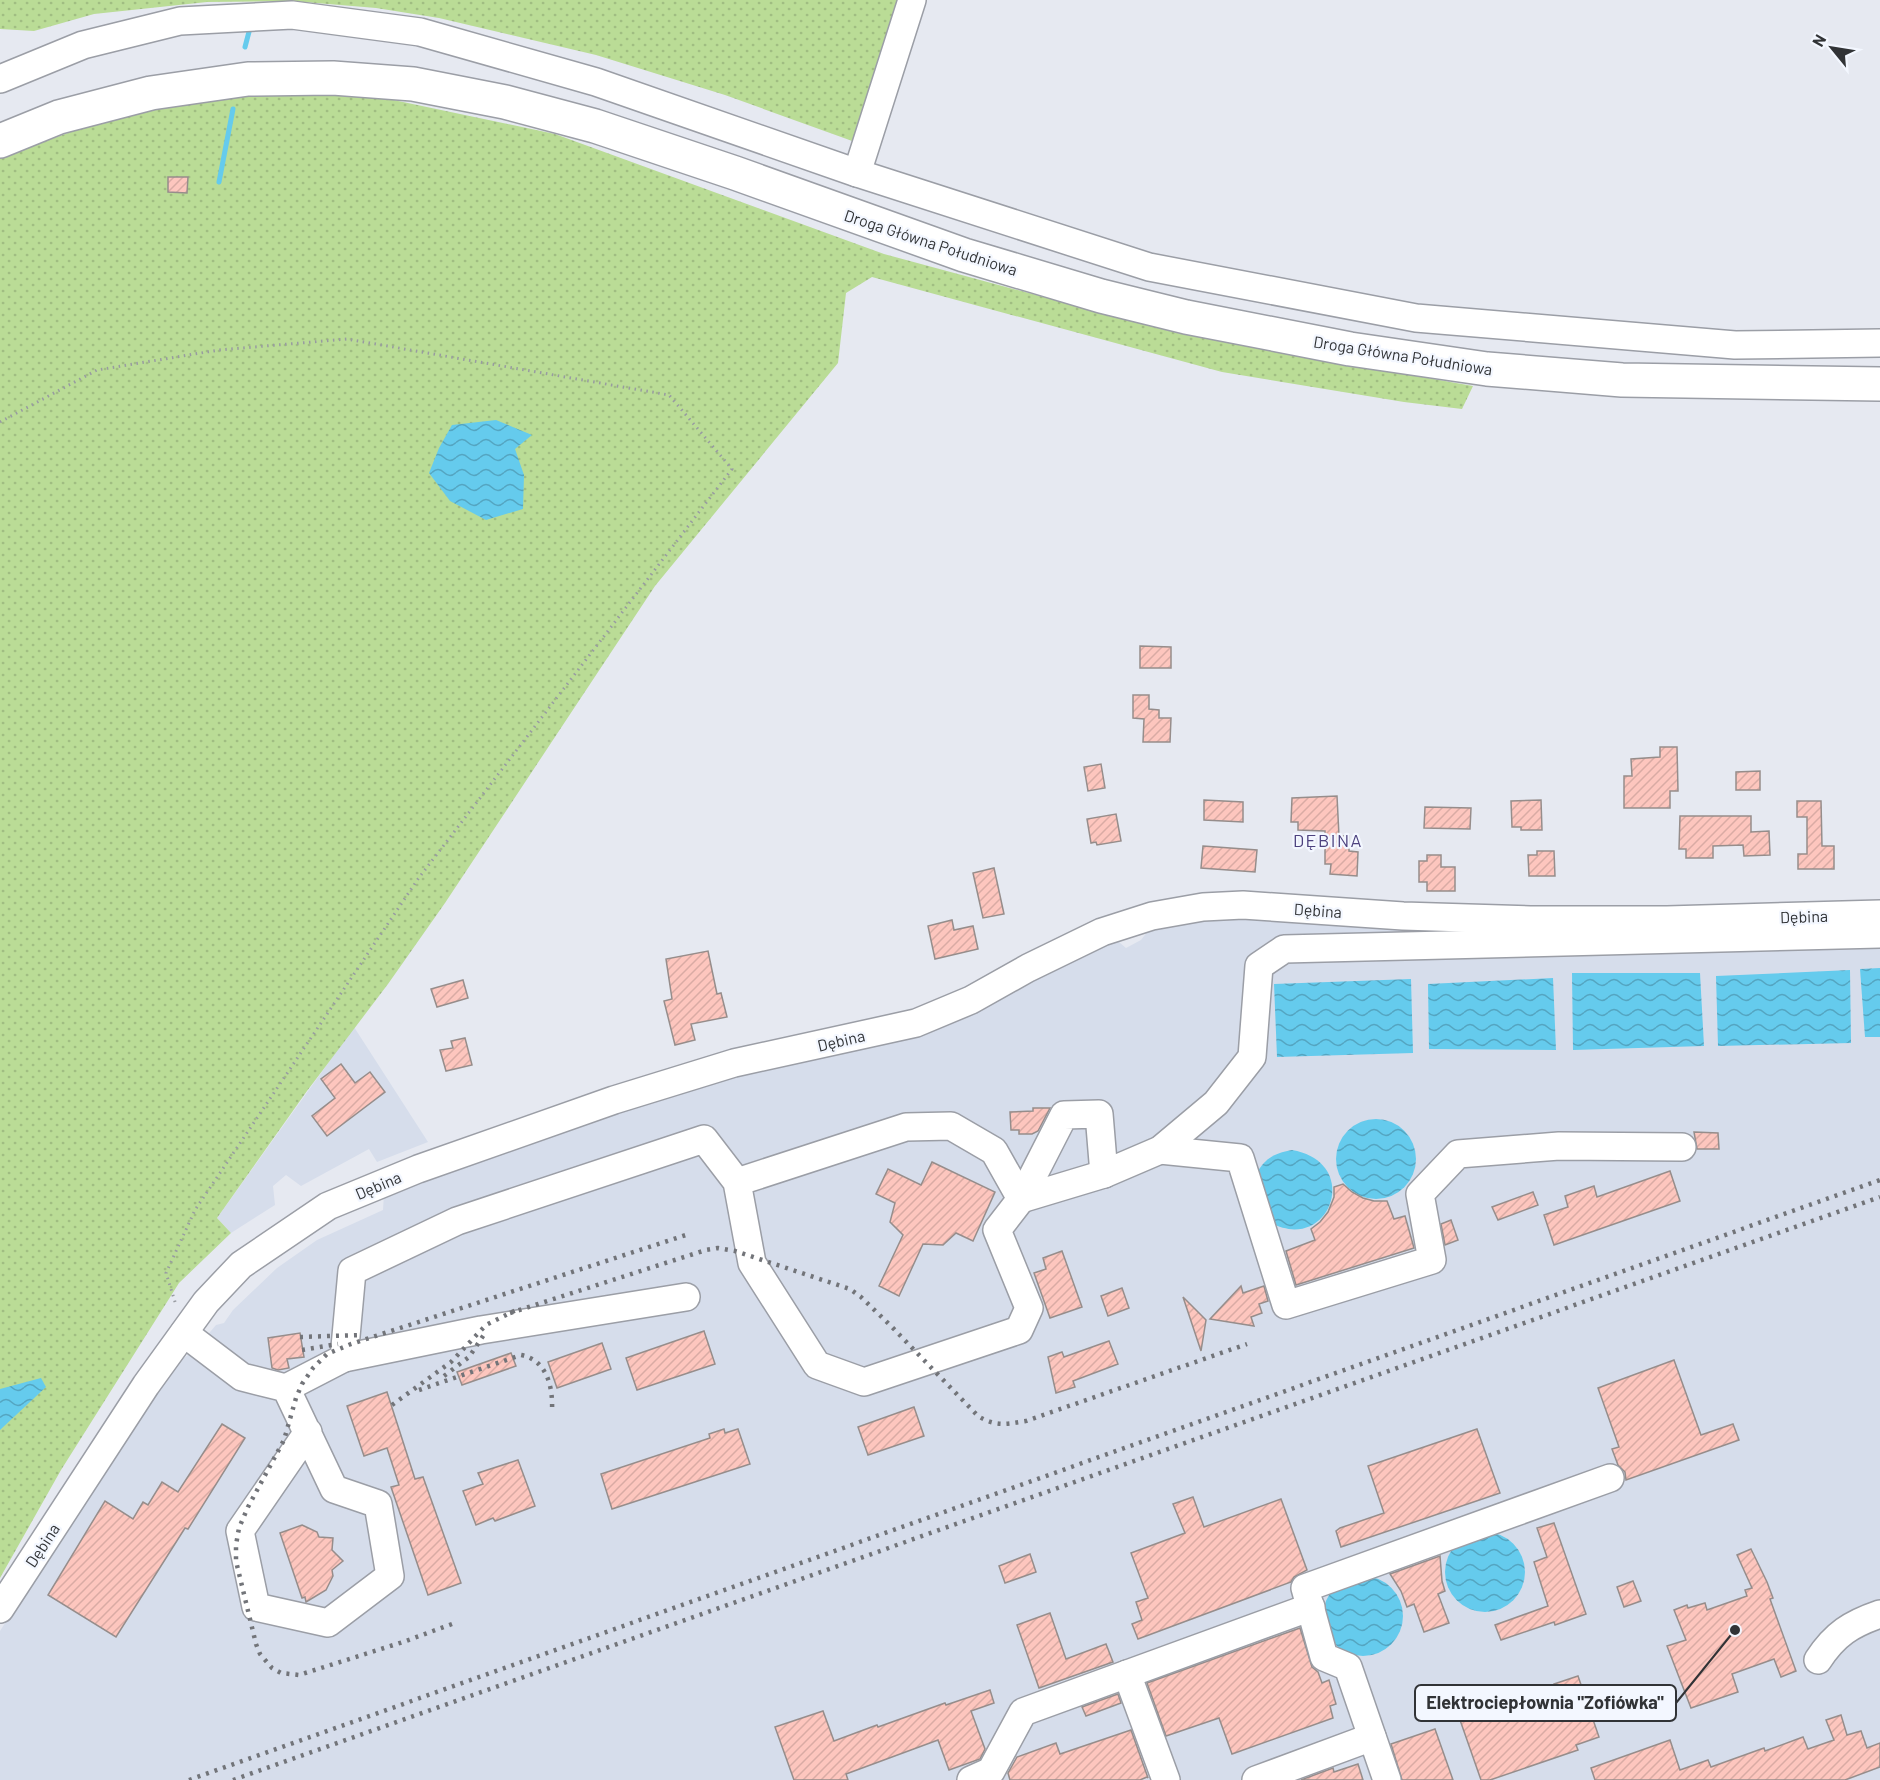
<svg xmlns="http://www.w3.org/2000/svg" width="1880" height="1780" font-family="Barlow,sans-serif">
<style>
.built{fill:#d6ddeb}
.grass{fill:url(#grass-dots)}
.water{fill:url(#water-waves)}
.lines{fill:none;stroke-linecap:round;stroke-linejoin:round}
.stream{stroke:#65cbed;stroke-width:5}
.building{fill:url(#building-hatch);stroke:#968d8b;stroke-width:1.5}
.minor-casing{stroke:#9b9ea6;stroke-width:30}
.major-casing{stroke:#9b9ea6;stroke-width:36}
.path{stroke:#989ba1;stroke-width:3;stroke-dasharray:1.5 4.5;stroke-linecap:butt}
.minor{stroke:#fff;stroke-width:27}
.major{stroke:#fff;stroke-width:33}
.rail{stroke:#727479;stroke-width:4.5;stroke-dasharray:3 6;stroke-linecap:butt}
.labels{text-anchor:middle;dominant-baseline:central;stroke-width:4.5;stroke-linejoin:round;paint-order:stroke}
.street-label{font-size:16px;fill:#313336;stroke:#f3f7ff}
.neighbourhood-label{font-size:18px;letter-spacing:1.5px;fill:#4c417e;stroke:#f3f7ff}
.leader{fill:none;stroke:#313336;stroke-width:2}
.callout-dot{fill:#313336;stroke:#f3f7ff;stroke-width:2}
.callout{fill:#f3f7ff;stroke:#313336;stroke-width:2}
.callout-label{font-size:18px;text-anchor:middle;font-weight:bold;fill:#313336}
</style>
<defs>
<pattern id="grass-dots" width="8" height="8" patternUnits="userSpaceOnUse" patternTransform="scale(1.5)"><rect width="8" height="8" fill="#badc96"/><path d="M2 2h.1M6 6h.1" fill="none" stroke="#a0bd82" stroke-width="1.8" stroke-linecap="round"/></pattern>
<pattern id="water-waves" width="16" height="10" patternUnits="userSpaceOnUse" patternTransform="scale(1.5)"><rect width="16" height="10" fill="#65cbed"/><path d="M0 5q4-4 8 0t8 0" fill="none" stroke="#54a5c1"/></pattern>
<pattern id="building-hatch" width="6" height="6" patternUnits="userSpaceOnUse" patternTransform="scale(1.5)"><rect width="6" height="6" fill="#fdc6be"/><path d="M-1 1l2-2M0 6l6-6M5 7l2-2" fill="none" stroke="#d9aba4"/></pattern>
</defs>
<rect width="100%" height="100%" fill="#e6e9f1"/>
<g class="built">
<path d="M1248,916L1880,922V1780H0V1631L167,1370L195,1350L216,1325L224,1323L233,1310L277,1268L317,1240L383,1210L384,1194L653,1096L808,1058L1113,937L1126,948L1141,940L1151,927L1190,920Z"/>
<path d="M354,1027L428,1142L377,1162L369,1149L301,1186L286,1175L273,1186L275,1205L231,1233L217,1218Z"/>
</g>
<g class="grass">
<path d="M0,0H902L855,142L725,95L596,55L439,18L376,8L292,1L207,2L94,14L34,31L0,29Z"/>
<path d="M275,93L384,98L555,134L884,254L1177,333L1473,386L1462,409L1404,402L1222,372L872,277L846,293L838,363L655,586L445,903L388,984L307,1091L217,1218L231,1233L179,1283L61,1470L0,1578V158L95,123L186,102Z"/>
</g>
<g class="water">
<path d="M496,420L532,435L515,449L524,475L523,509L486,520L450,501L429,473L439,448L452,425Z"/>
<path d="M1880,968V1037H1865L1860,969Z"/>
<path d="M1850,970L1851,1043L1718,1046L1716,976Z"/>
<path d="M1572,973H1700L1704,1046L1573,1050Z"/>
<path d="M1553,978L1556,1050L1429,1049L1428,984Z"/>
<path d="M1411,979L1413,1053L1277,1057L1274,984Z"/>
<circle cx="1376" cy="1159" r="40"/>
<path d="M1292,1150C1366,1163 1327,1261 1264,1219L1255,1175C1266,1158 1272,1154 1292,1150Z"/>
<path d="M41,1378L46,1387L0,1430V1389Z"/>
<circle cx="1485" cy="1572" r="40"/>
<circle cx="1363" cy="1616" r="40"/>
</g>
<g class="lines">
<g class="stream">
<path d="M245,47L250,28"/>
<path d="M219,182L233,109"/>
</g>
</g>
<g class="building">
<path d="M168,177H188L187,193L168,192Z"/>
<path d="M1140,646L1171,647V668H1140Z"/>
<path d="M1133,695H1149V709L1159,710V718H1171L1170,742H1143L1144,719L1133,718Z"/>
<path d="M1660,747H1677L1678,791H1670V808H1624V776H1632L1631,759L1660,757Z"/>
<path d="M1101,764L1105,788L1088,791L1084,767Z"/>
<path d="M1760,771V790H1736V772Z"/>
<path d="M1337,796L1339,836H1349V851L1358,852L1357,876L1330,874L1331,864H1325V831L1298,830V822H1291L1292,798Z"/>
<path d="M1204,800L1243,802V822L1204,820Z"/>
<path d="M1541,800L1542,830H1521V827H1512L1511,801Z"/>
<path d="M1797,801H1821L1822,846H1834V869H1798V854H1807V817H1797Z"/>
<path d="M1425,807L1471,808L1470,829L1424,828Z"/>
<path d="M1116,814L1121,841L1097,845L1096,842L1091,843L1087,819Z"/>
<path d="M1680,816H1751V832L1769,831L1770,855L1744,856L1743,845L1713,846V858H1686V849H1679Z"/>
<path d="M1203,846L1257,850L1255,872L1201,868Z"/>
<path d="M1537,851H1554L1555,876H1529L1528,855H1537Z"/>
<path d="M1427,855H1441V867H1455V891H1427V882H1419V861H1427Z"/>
<path d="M994,868L1004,914L983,918L973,873Z"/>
<path d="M952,920L954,930L973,926L978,949L935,959L928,926Z"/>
<path d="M708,951L717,994L721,993L727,1017L691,1024L695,1040L675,1045L664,1001L672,999L666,959Z"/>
<path d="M463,980L468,998L437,1007L431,989Z"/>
<path d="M465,1038L472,1065L446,1071L440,1050L453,1048L451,1041Z"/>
<path d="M341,1064L355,1083L370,1072L385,1092L327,1136L312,1116L335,1098L321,1079Z"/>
<path d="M1033,1108H1050L1038,1131L1032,1134H1019V1130H1011L1010,1112L1033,1111Z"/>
<path d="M1694,1132L1718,1133L1719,1149H1697Z"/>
<path d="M932,1162L995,1192L973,1241L956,1233L943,1245L923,1244L899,1296L879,1286L903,1235L890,1222L895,1203L876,1194L888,1169L921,1185Z"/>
<path d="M1670,1171L1680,1201L1554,1245L1544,1215L1568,1207L1565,1196L1594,1186L1597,1197Z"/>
<path d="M1343,1184L1352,1192L1363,1198L1374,1201H1387L1394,1219L1405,1216L1414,1248L1296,1285L1286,1251L1315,1240L1311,1229L1320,1222L1328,1212L1334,1197V1187Z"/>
<path d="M1533,1192L1538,1205L1498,1220L1492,1207Z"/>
<path d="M1451,1220L1458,1240L1445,1245L1441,1224Z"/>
<path d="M1062,1251L1082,1307L1050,1318L1034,1273L1046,1269L1043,1258Z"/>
<path d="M1241,1286L1243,1293L1264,1286L1268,1301L1259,1304L1262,1313L1251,1317L1254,1326L1210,1319Z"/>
<path d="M1122,1288L1129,1308L1108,1316L1101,1296Z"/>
<path d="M1183,1297L1206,1320L1201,1351Z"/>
<path d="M704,1331L715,1364L637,1390L626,1358Z"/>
<path d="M300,1333L304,1357L287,1359L289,1368L278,1370L272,1368L268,1338Z"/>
<path d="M1109,1341L1118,1364L1073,1381L1075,1387L1056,1393L1048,1357L1062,1352L1064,1357Z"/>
<path d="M602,1343L611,1369L557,1388L548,1362Z"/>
<path d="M511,1353L516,1366L462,1385L457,1372Z"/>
<path d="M1674,1360L1701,1435L1733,1424L1739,1440L1626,1480L1625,1472L1618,1465L1612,1449L1619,1447L1598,1388Z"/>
<path d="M387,1392L415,1479L423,1477L461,1583L428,1595L391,1487L399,1485L387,1448L364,1456L347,1406Z"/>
<path d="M914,1407L924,1436L868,1455L858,1427Z"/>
<path d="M222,1424L245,1438L188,1529L185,1528L116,1637L48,1595L105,1501L133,1519L143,1502L148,1505L162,1482L178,1492Z"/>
<path d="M724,1429L725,1433L738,1429L750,1464L612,1509L601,1474L710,1438L709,1434Z"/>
<path d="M1477,1429L1500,1493L1341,1547L1336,1531L1340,1528L1384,1513L1368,1466Z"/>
<path d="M518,1460L535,1506L495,1521L493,1518L476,1525L463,1491L483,1484L478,1473Z"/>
<path d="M1193,1497L1204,1527L1281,1499L1307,1570L1294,1577L1291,1582L1138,1639L1132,1624L1142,1620L1136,1602L1148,1598L1131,1553L1185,1533L1173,1504Z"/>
<path d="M1554,1523L1586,1614L1555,1625L1554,1622L1501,1640L1495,1625L1548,1606L1534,1562L1547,1557L1537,1528Z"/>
<path d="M302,1525L317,1532L319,1537L333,1538L332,1550L343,1561L332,1570L333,1576L326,1590L306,1602L305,1597L302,1598L280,1533Z"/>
<path d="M1751,1549L1767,1582L1773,1598L1770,1599L1796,1671L1781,1677L1774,1659L1732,1674L1738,1692L1691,1708L1667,1646L1686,1640L1674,1610L1687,1605L1688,1608L1705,1603L1707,1610L1747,1596L1745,1590L1752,1588L1737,1555Z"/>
<path d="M1030,1554L1036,1572L1005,1583L999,1566Z"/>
<path d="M1440,1556L1442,1581L1445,1591L1438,1594L1449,1623L1424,1632L1414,1604L1407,1607L1401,1591L1390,1574Z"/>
<path d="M1633,1581L1641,1601L1624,1607L1617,1587Z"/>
<path d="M1050,1613L1066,1659L1106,1644L1113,1662L1039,1688L1017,1625Z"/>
<path d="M1300,1628L1312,1667L1318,1672L1322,1683L1329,1680L1336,1704L1330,1706L1333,1718L1232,1754L1219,1718L1166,1736L1147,1683Z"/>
<path d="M1578,1676L1599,1737L1576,1745L1578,1750L1490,1780H1481L1460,1720L1555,1687L1554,1684Z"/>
<path d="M990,1690L994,1703L971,1711L985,1749L980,1759L949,1770L938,1740L846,1774L848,1780H794L775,1727L823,1711L834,1741L877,1725L878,1727L945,1703L946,1705Z"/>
<path d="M1118,1694L1121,1703L1086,1716L1082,1707Z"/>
<path d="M1841,1715L1847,1735L1861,1731L1867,1748L1880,1743V1767L1845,1780H1595L1591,1768L1670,1740L1680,1770L1708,1760L1711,1767L1764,1748L1765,1751L1803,1737L1808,1749L1834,1740L1826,1720Z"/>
<path d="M1435,1729L1453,1780H1402L1391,1744Z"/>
<path d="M1131,1730L1148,1778L1147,1777L1140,1780H1010L1008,1773L1017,1757L1056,1743L1060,1754Z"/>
<path d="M1358,1764L1363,1780H1301L1333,1768L1334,1772Z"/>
</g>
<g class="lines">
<defs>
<g id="minor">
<path d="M912,0L857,173L1149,267L1416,318L1735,345L1880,343"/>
<path d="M0,79L83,45L180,21L292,15L420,32L596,82L857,173"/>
<path d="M1160,1150L1240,1158L1286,1305L1432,1260L1420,1194L1458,1154L1559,1146L1682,1147"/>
<path d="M1021,1199L1104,1174L1160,1150L1216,1103L1252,1057L1259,966L1284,949L1880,934"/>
<path d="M1021,1199L1064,1115L1099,1114L1104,1174"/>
<path d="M184,1333L242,1377L286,1388L334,1489L378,1504L390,1576L328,1623L256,1607L240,1531L308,1432"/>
<path d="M344,1358L481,1330L686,1297"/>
<path d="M286,1388L344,1358L352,1271L457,1221L704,1139L737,1182L906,1127L951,1126L994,1151L1021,1199L997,1230L1029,1308L1019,1330L864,1382L817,1365L752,1263L737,1182"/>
<path d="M0,1609L146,1385L206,1302L241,1265L328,1206L418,1169L614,1100L734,1063L916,1023L971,1000L1028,968L1102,932L1152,916L1203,907L1243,905L1403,916L1530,920H1667L1880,914"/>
<path d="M1818,1660C1835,1634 1851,1624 1880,1614"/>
<path d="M1127,1674L1166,1780"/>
<path d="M971,1780L991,1771L1023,1712L1311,1607"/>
<path d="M1256,1780L1372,1737"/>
<path d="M1387,1780L1348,1667L1324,1657L1305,1588L1610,1478"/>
</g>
<path id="major" d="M0,141L59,117L151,93L248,79L333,78L413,84L505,102L595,126L735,173L964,255L1101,296L1186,317L1350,349L1487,369L1622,380L1880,384"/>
</defs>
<use href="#minor" class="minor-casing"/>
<use href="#major" class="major-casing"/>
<path class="path" d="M0,422L97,370L219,350L347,339L669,395L732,469L418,879L195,1210L166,1273L176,1305"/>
<use href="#minor" class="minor"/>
<use href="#major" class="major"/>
<g class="rail">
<path d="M510,1313L706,1250L718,1248L735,1251L850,1289L861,1297L891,1326L978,1416C996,1427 1007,1424 1026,1421L1247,1344"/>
<path d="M300,1337L361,1335"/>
<path d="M302,1350L338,1344"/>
<path d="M444,1376L469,1357L485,1333"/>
<path d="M419,1390L521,1355C547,1360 553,1387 552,1410"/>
<path d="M392,1405L451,1362L486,1325L516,1310"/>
<path d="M452,1624L403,1642L299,1675L281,1673L272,1668L260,1654L256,1644L236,1561V1545L239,1528L248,1507L284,1440L296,1398L302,1384L313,1368L327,1354L351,1344L689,1234"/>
<path d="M189,1780L1880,1180"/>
<path d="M233,1780L1880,1197"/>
</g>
</g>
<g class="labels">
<g class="street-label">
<text transform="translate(931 242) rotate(18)">Droga Główna Południowa</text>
<text transform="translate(1403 355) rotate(9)">Droga Główna Południowa</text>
<text transform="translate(1318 910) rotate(4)">Dębina</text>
<text transform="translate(1804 916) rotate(-2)">Dębina</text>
<text transform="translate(841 1040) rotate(-13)">Dębina</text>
<text transform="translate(378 1185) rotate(-23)">Dębina</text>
<text transform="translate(42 1545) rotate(-57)">Dębina</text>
</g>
<g class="neighbourhood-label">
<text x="1328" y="840">DĘBINA</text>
</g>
</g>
<path class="leader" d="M1735 1630L1676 1703"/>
<circle class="callout-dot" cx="1735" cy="1630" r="6"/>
<rect class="callout" x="1415" y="1685" width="261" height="36" rx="6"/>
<g class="callout-label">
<text x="1545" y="1709">Elektrociepłownia "Zofiówka"</text>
</g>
<g transform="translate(1832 48) rotate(300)" stroke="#f3f7ff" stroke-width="4.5" paint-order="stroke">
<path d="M0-4.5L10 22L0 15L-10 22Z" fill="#313336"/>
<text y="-9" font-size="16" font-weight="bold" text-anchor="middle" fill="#313336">N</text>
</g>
</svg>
